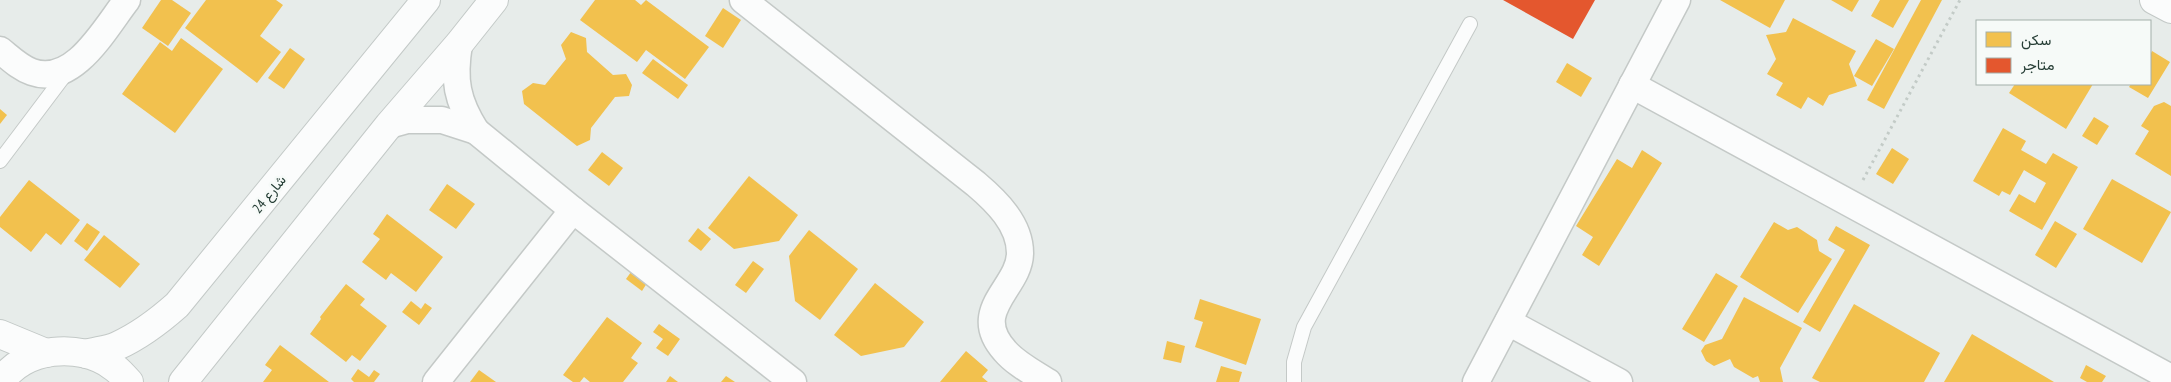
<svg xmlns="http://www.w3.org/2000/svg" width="2171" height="382" font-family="'PT Sans Narrow',Vazirmatn,sans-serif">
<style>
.homes{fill:#f2c14e}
.shops{fill:#e4572e}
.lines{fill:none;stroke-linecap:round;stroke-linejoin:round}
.lane-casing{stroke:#c4c9c7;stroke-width:16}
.street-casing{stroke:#c4c9c7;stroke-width:29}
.secondary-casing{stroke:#c3c9c7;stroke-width:30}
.path{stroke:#c3cbc7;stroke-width:3;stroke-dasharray:2.5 4;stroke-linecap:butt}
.lane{stroke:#fbfcfc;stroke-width:14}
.street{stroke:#fbfcfc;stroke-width:26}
.secondary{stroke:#fbfcfc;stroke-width:28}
.labels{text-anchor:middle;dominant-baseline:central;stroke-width:5;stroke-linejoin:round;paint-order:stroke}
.street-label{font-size:14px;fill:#263e36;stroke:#f6faf8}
</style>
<rect width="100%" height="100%" fill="#e7ecea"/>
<g class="homes">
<path d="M161,0H172L191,13L168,46L142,28Z"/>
<path d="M206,0H276L283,5L260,36L281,52L257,83L185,28Z"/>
<path d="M595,0H635L641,5L646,0L709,47L685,79L646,50L637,62L580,20Z"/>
<path d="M1720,0H1785L1770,28Z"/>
<path d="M1831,0H1859L1852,12Z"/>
<path d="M1880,0H1909L1893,28L1871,16Z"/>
<path d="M1921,0H1942L1884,109L1867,100Z"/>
<path d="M723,8L741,20L723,48L705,36Z"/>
<path d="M1793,18L1856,51L1849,64L1857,86L1829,95L1823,106L1808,97L1801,109L1776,95L1783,83L1767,74L1776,59L1766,35L1786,32Z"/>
<path d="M571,32L586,38L587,52L613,75L626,74L632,85L629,96L615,97L591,128L590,140L577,146L524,104L522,91L533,83L545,85L566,59L561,45Z"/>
<path d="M181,38L223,69L175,133L122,94L160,42L172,51Z"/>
<path d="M1876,39L1894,49L1872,86L1854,76Z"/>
<path d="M290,48L305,59L284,89L268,78Z"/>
<path d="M2152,51L2170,62L2148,98L2129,87L2131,84H2150V55Z"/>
<path d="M653,59L688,85L678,99L642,73Z"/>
<path d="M1567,63L1592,78L1581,97L1556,82Z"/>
<path d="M2015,84H2093L2066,129L2009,93Z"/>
<path d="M2164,102L2171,106V176L2135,154L2149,131L2141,126L2154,106Z"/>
<path d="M0,109L7,115L0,124Z"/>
<path d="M2094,117L2109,126L2097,145L2082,136Z"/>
<path d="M2003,128L2026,141L2021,150L2046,164L2053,153L2078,167L2042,230L2009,211L2019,194L2035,203L2046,183L2024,170L2010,195L2002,191L1999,196L1973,181Z"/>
<path d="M1892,148L1909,159L1893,184L1876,174Z"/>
<path d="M1642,150L1662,163L1599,266L1582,255L1593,237L1576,226L1617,159L1632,168Z"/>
<path d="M602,152L623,168L609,186L588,170Z"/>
<path d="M749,176L798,215L779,241L734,249L708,228Z"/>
<path d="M2112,179L2171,212L2142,263L2083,229Z"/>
<path d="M29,180L80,220L61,245L46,233L31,252L0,227V217Z"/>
<path d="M447,184L475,204L456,229L429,210Z"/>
<path d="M387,214L443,257L416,292L391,273L386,280L362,262L380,239L373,234Z"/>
<path d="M2055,221L2077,234L2056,268L2035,255Z"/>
<path d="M1774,222L1788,230L1797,227L1817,240L1819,251L1832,259L1798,313L1740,277Z"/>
<path d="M87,223L100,232L87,251L74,241Z"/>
<path d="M1836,226L1870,245L1820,332L1803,322L1845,250L1828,240Z"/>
<path d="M698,228L711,239L701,251L688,241Z"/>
<path d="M809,230L858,269L820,320L795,301L789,256Z"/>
<path d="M104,235L140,264L120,288L84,260Z"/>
<path d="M753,261L764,269L746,293L735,285Z"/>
<path d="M631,272L647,283L642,291L626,279Z"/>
<path d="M1716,273L1738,286L1704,342L1682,329Z"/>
<path d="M875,283L924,322L904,347L861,356L834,335Z"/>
<path d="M346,284L365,299L360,305L387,326L360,361L352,355L346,362L310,334L321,319L320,317Z"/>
<path d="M1744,297L1802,328L1780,368L1783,382H1760L1758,376L1753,378L1734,367L1730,359L1714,366L1706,361L1701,351L1705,345L1722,339Z"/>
<path d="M1200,299L1261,319L1246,365L1195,347L1203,322L1194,319Z"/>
<path d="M411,301L421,309L425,303L432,308L419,325L402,312Z"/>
<path d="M1854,304L1940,353L1924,382H1820L1812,378Z"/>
<path d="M607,317L642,343L631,358L638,363L623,382H590L584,377L580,382H573L563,375Z"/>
<path d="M659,324L680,339L668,356L656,348L663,339L653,332Z"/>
<path d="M1972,334L2054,382H1944Z"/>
<path d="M1167,341L1185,346L1181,363L1163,359Z"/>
<path d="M280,345L329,382H263L272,370L265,365Z"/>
<path d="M966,351L988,370L982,377L988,382H940Z"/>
<path d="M2086,365L2106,376L2102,382H2087L2080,378Z"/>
<path d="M1221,366L1242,372L1239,382H1216Z"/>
<path d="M358,369L369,377L374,370L380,374L374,382H354L351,379Z"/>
<path d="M479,370L496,382H470Z"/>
<path d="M670,376L678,382H666Z"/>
<path d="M726,376L735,382H721Z"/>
</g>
<path class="shops" d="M1503,0H1595L1573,39Z"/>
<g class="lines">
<defs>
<g id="lane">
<path d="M0,161L67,72"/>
<path d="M1294,382V362L1304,327L1470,24"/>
</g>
<g id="street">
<path d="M743,0L976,184C996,201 1020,224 1020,253C1020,288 968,310 1005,351C1016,364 1034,373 1048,382"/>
<path d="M459,44C453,80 457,101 476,131"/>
<path d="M0,50C10,58 20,68 32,72C74,87 105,28 127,0"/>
<path d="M1632,85L2171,378"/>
<path d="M389,125L407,120H442L476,131L573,210L793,382"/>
<path d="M1508,322L1619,382"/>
<path d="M436,382L573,210"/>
<path d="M1476,382L1677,0"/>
</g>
<g id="secondary">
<path d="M2154,0L2171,9"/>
<path d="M0,334L46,353"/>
<path d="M86,354C96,351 108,350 117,346C139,336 159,321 177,305L426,0"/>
<path d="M1,382C23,347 80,342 112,366C119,370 124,377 129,382"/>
<path d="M183,382L389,125L459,44L494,0"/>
</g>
</defs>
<use href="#lane" class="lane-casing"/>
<use href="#street" class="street-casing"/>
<use href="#secondary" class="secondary-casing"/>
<path class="path" d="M1863,180L1960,0"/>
<use href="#lane" class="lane"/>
<use href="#street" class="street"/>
<use href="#secondary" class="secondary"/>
</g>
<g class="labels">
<g class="street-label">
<text transform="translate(269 194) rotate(-51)">شارع 24</text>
</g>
</g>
<rect x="1976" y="20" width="175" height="65" fill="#f6faf8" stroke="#a3afaa"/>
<rect x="1986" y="32" width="25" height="15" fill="#f2c14e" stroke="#a3afaa"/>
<text x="2021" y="45" font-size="15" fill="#263e36">سكن</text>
<rect x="1986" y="58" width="25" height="15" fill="#e4572e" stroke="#a3afaa"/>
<text x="2021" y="70" font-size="15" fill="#263e36">متاجر</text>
</svg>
